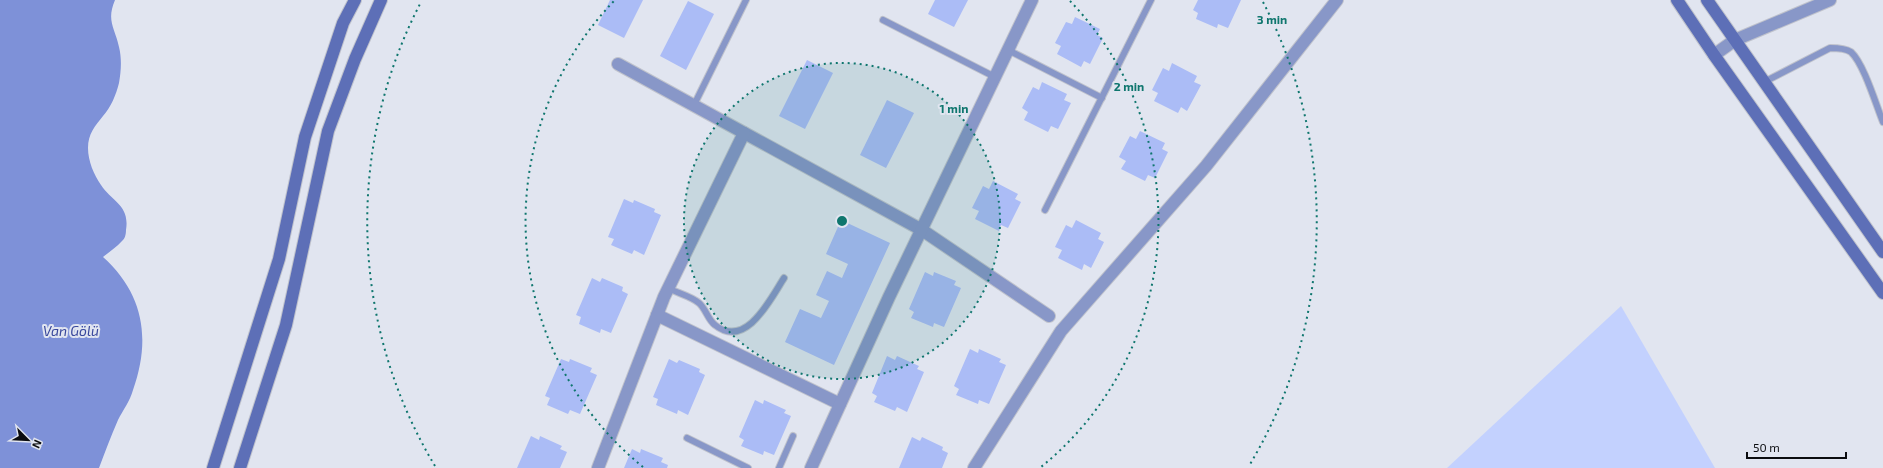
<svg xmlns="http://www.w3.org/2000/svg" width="1883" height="468" font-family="'Exo 2',sans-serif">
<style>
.green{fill:#c3d1fe}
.water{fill:#7e91d8}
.building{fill:#abbcf6}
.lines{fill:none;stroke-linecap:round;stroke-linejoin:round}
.lane-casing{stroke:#bfc2cc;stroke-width:8}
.street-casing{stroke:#bfc2cc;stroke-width:14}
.secondary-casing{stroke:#bfc2cc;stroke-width:14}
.lane{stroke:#8897c8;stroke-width:6}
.street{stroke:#8897c8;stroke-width:12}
.secondary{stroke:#5d6fb7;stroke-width:12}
.ring{fill:none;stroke:#0f766e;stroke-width:2;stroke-dasharray:2 4}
.labels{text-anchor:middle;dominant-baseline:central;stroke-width:4;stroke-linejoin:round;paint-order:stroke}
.water-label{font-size:14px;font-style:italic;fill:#39489c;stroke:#e1e5f0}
.centre{fill:#0f766e;stroke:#e1e5f0;stroke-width:2}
.ring-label{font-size:12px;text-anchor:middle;font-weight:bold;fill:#0f766e;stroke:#e1e5f0;stroke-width:4;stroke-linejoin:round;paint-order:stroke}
</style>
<rect width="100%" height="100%" fill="#e1e5f0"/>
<path class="green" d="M1621,306L1715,468H1447Z"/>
<path class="water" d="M0,0H115C106,21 115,28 119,47C122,59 121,72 119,83C116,95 111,107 103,116C95,126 88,134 88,148C88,161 94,175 101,185C112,202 130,205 126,230C126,234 125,239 122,241C117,247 109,252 103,257C144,294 151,339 133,390C130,401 123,410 118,420C111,436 105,452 99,468H0Z"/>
<g class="building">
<path d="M610,0H643L624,38L598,25Z"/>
<path d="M935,0H968L954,27L928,14Z"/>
<path d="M1198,0H1241L1228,28L1218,24L1217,28L1196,19L1198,13L1193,10Z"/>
<path d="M688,1L714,14L686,70L660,56Z"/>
<path d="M1075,17L1100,29L1097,35L1103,38L1090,64L1084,61L1081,67L1057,54L1061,46L1055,43L1066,22L1072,24Z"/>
<path d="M807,60L833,73L805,129L779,116Z"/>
<path d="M1172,63L1197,76L1194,82L1201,85L1187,111L1181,107L1178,113L1154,101L1158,93L1152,90L1163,68L1169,71Z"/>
<path d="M1042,82L1067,94L1064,100L1071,103L1058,129L1051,126L1048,132L1024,120L1028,112L1022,108L1033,87L1039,90Z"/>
<path d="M887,100L914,113L886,168L860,155Z"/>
<path d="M1140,131L1165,143L1162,149L1168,152L1155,178L1148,175L1145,181L1121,169L1126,161L1119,157L1130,136L1136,139Z"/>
<path d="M993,181L1018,194L1015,199L1021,202L1008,228L1001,225L999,231L975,219L979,211L972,208L983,186L989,189Z"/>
<path d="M624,199L633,203L634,200L655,209L654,212L661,215L644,255L634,250L632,254L611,245L614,239L608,237Z"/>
<path d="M841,220L890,243L834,365L785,342L800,309L821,318L829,301L816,295L827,271L842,278L848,264L826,254Z"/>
<path d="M1076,220L1101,233L1098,239L1104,242L1091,268L1084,264L1082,270L1058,258L1062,250L1055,247L1066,225L1072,228Z"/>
<path d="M925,272L933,276L934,272L956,281L954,285L961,288L944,327L934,323L933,327L911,318L914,312L909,309Z"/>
<path d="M592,278L600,282L602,278L623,287L622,291L628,294L611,333L601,329L600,333L579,324L581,317L576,315Z"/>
<path d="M970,349L978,353L979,349L1001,359L999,362L1006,365L989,404L979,400L978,404L956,395L959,389L954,386Z"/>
<path d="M887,356L895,360L897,356L919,366L917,369L924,372L907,412L897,407L895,411L874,402L877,396L872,393Z"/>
<path d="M561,359L569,362L570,359L592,368L590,372L597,375L580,414L570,410L568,414L547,405L550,398L545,396Z"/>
<path d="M669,359L677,363L679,360L700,369L699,372L705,375L688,415L678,410L677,414L656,405L658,399L653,397Z"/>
<path d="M755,400L763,404L764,400L786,410L784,413L791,416L774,455L764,451L763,455L741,446L744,440L739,437Z"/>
<path d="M531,436L539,440L540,436L562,446L560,449L567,452L560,468H517Z"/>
<path d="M912,437L920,441L922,437L943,447L942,450L948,453L942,468H899Z"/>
<path d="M632,449L640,453L641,449L663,458L661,462L668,465L667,468H624Z"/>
</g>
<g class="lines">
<defs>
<g id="lane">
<path d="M883,20L995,77"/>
<path d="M1008,50L1102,98"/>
<path d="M1764,82L1830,48C1837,48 1845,48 1851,52C1864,64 1876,105 1883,122"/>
<path d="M694,105L746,0"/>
<path d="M1045,210L1151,0"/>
<path d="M668,288C677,293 691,296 699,303C706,309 708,320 715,325C746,350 771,298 784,278"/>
<path d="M687,438L748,468"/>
<path d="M779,468L793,436"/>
</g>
<g id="street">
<path d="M1714,55L1735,40L1830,0"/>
<path d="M618,64L922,230L1049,316"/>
<path d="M657,315L840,404"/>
<path d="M598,468L664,297L744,133"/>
<path d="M811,468L889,297L1032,0"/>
<path d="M974,468L1061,331L1206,166L1337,0"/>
</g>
<g id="secondary">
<path d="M1677,0L1714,55L1883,293"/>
<path d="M1707,0L1883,252"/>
<path d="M213,468L279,259L305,137L343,23L355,0"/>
<path d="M240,468L286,325L328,131L355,59L381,0"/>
</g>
</defs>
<use href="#lane" class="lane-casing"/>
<use href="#street" class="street-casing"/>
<use href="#secondary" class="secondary-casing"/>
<use href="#lane" class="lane"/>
<use href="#street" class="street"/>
<use href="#secondary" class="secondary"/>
</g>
<circle cx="842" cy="221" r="158" fill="#0f766e" fill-opacity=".12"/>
<g class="ring">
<circle cx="842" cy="221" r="158"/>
<path d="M643 467A317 317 0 0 1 614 1M1070 1A317 317 0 0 1 1041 467"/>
<path d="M435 466A475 475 0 0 1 421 2M1263 2A475 475 0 0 1 1249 466"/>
</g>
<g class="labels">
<g class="water-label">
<text x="71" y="330">Van Gölü</text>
</g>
</g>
<circle cx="842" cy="221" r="6" class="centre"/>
<g class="ring-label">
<text x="1272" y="24">3 min</text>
<text x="1129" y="91">2 min</text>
<text x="954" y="113">1 min</text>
</g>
<g transform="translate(28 440) rotate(114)" stroke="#e1e5f0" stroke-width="3" paint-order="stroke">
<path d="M0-3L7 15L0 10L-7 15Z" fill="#0b0c0f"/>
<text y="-6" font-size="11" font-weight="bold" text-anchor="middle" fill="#0b0c0f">N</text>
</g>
<path d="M1747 452v6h99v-6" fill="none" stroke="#0b0c0f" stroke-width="2"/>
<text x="1753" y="452" font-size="12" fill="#0b0c0f" stroke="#e1e5f0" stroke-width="3" paint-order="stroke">50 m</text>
</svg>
